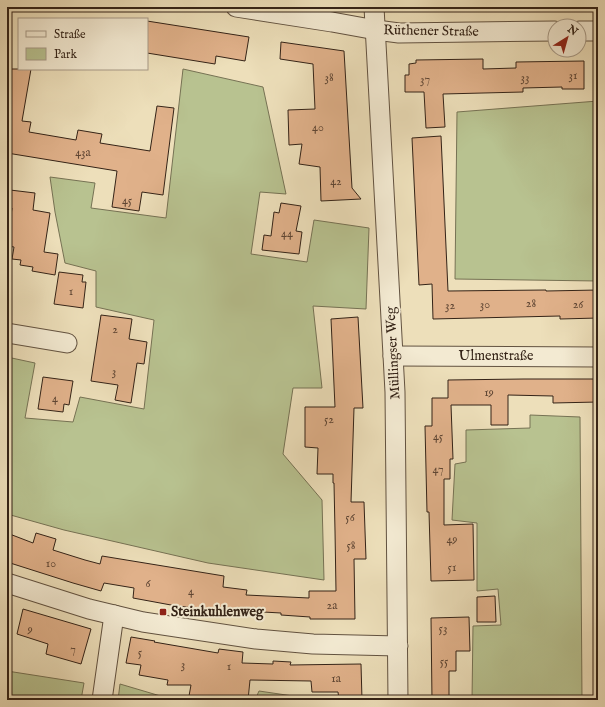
<svg xmlns="http://www.w3.org/2000/svg" width="605" height="707" font-family="'IM FELL English',serif">
<style>
.green{fill:#b8c290;stroke:#767254}
.building{fill:#e0b18a;stroke:#342317}
.lines{fill:none;stroke-linecap:round;stroke-linejoin:round}
.street-casing{stroke:#625240;stroke-width:21}
.street{stroke:#f3ead2;stroke-width:19}
.poi-dot{fill:#8f2418;stroke:#f3ead2;stroke-width:1.5}
.labels{text-anchor:middle;dominant-baseline:central;stroke-width:4;stroke-linejoin:round;paint-order:stroke}
.number-label{font-size:12px;fill:#5f4634}
.street-label{font-size:14px;fill:#342317;stroke:#f3ead2}
.poi-label{font-size:14px;font-weight:bold;fill:#342317;stroke:#f3ead2;text-anchor:start}
</style>
<rect width="100%" height="100%" fill="#eddfba"/>
<filter id="stains"><feTurbulence type="fractalNoise" baseFrequency=".005" numOctaves="4"/><feColorMatrix values="0 0 0 0 .2 0 0 0 0 .09 0 0 0 0 .02 0 0 0 .5 -.17"/></filter>
<radialGradient id="worn" r=".72"><stop offset=".6" stop-color="#630" stop-opacity="0"/><stop offset="1" stop-color="#630" stop-opacity=".3"/></radialGradient>
<g class="green">
<path d="M183,69L263,87L286,194L260,192L251,254L307,262L314,220L369,228L366,309L313,306L322,388H293L283,454L322,500L324,580L208,563L64,530L7,514V357L35,363L25,418L73,422L80,397L144,409L154,320L96,307V271L65,263L55,212L50,177L95,183L91,208L166,218Z"/>
<path d="M598,101V281L455,279L457,112Z"/>
<path d="M530,415L580,417L582,700H472L473,626L501,625L498,589L477,591V523L452,520L455,464L466,462V430L530,428Z"/>
<path d="M7,671L84,683L81,700H7Z"/>
<path d="M120,684L174,700H118Z"/>
<path d="M259,691L320,700H255Z"/>
</g>
<g class="building">
<path d="M147,21L249,37L245,61L216,56L215,64L147,53Z"/>
<path d="M281,42L344,51L352,188L361,199L321,201L320,167L299,164L302,144L289,145L288,110L315,109L313,64L280,59Z"/>
<path d="M483,59V69L516,68V62L584,61V89H562V87L523,88V92L443,94L445,127L426,128L424,92H405V75H409V64L416,63V60Z"/>
<path d="M7,69H31L22,121L31,122L29,132L76,140L78,130L102,134L100,143L150,151L157,106L174,108L163,195L142,192L139,211L112,207L117,171L7,153Z"/>
<path d="M441,136L448,291L546,290V291L598,290V318L560,319V316L433,319L432,284L419,285L412,138Z"/>
<path d="M10,190L35,193L33,210L50,213L44,252L58,254L55,275L32,271L33,267L20,265L21,260L12,259L14,247L7,246L12,208L8,207Z"/>
<path d="M281,203L301,206L296,231L302,232L299,254L262,250L264,235L271,236L274,212L279,213Z"/>
<path d="M59,272L83,275L82,282H86L83,308L54,304Z"/>
<path d="M101,315L132,319L129,339L147,342L144,364L137,363L131,403L115,400L118,385L91,381Z"/>
<path d="M358,317L363,408H354L351,502H364L366,559H354L355,619H310V617L281,615V613L245,611L244,615L171,605L133,598L134,588L104,583L101,591L73,583L7,562V533L33,543L36,533L56,539L53,550L85,560L100,564L102,556L224,576L223,587L247,590L246,595L309,598V591H336L335,531L334,483H333V474H317L318,448L305,447V407H335L331,319Z"/>
<path d="M43,377L73,381L69,405L64,404L63,412L38,409Z"/>
<path d="M524,379H598V402L553,403V396L508,395V425H491V405H451L453,459H450V479H444V525L473,524L474,580L431,581L429,512H427L425,426H432V398H448V380Z"/>
<path d="M495,596L496,622H477V597Z"/>
<path d="M23,609L91,629L81,664L46,654L48,644L17,634Z"/>
<path d="M469,617L470,651H456V671H449V700H432L431,618Z"/>
<path d="M131,637L155,641L154,642L218,653L219,649L243,652L242,663L273,664V661L291,662L290,665L361,664L362,700H339L338,692H312L311,681L250,680L248,700H211L189,696L191,685H167L168,680L139,675L141,665L126,663Z"/>
</g>
<g class="lines">
<defs>
<g id="street">
<path d="M236,7L332,22L376,30L399,33L555,31"/>
<path d="M374,7L395,392L398,700"/>
<path d="M579,31H598"/>
<path d="M7,333L67,343"/>
<path d="M393,356L598,357"/>
<path d="M7,583L89,609L143,622L256,639L313,644L398,646"/>
<path d="M102,700L114,615"/>
</g>
</defs>
<use href="#street" class="street-casing"/>
<use href="#street" class="street"/>
</g>
<rect class="poi-dot" x="159" y="608" width="8" height="8" rx="2"/>
<g class="labels">
<g class="number-label">
<text x="573" y="75">31</text>
<text x="329" y="77">38</text>
<text x="525" y="77">33</text>
<text x="425" y="79">37</text>
<text x="318" y="127">40</text>
<text x="83" y="152">43a</text>
<text x="336" y="181">42</text>
<text x="127" y="200">45</text>
<text x="287" y="233">44</text>
<text x="71" y="291">1</text>
<text x="531" y="303">28</text>
<text x="485" y="304">30</text>
<text x="578" y="304">26</text>
<text x="450" y="305">32</text>
<text x="115" y="329">2</text>
<text x="114" y="371">3</text>
<text x="489" y="392">19</text>
<text x="55" y="398">4</text>
<text x="329" y="419">52</text>
<text x="438" y="436">45</text>
<text x="438" y="469">47</text>
<text x="350" y="517">56</text>
<text x="452" y="539">49</text>
<text x="351" y="545">58</text>
<text x="51" y="563">10</text>
<text x="452" y="567">51</text>
<text x="148" y="583">6</text>
<text x="191" y="591">4</text>
<text x="332" y="605">2a</text>
<text x="443" y="628">53</text>
<text x="30" y="629">9</text>
<text x="73" y="649">7</text>
<text x="140" y="652">5</text>
<text x="444" y="661">55</text>
<text x="183" y="664">3</text>
<text x="229" y="666">1</text>
<text x="336" y="678">1a</text>
</g>
<g class="street-label">
<text transform="translate(431 31) rotate(1)">Rüthener Straße</text>
<text transform="translate(393 353) rotate(-93)">Müllingser Weg</text>
<text x="496" y="356">Ulmenstraße</text>
</g>
<g class="poi-label">
<text x="171" y="612">Steinkuhlenweg</text>
</g>
</g>
<rect width="605" height="707" fill="none" stroke="#eddfba" stroke-width="24"/>
<rect x="8" y="8" width="589" height="691" fill="none" stroke="#342317" stroke-width="2"/>
<rect x="12" y="12" width="581" height="683" fill="none" stroke="#342317"/>
<rect x="18" y="18" width="130" height="52" fill="#f3ead2" stroke="#a79a87"/>
<rect x="26" y="31" width="20" height="6" fill="#f3ead2" stroke="#a79a87"/>
<text x="54" y="38" font-size="12" fill="#342317">Straße</text>
<rect x="26" y="48" width="20" height="12" fill="#b8c290" stroke="#a79a87"/>
<text x="54" y="58" font-size="12" fill="#342317">Park</text>
<g transform="translate(567 38) rotate(37)"><circle r="19" fill="#f3ead2" stroke="#a79a87"/>
<path d="M0-3L7 15L0 10L-7 15Z" fill="#8f2418"/>
<text y="-6" font-size="11" font-weight="bold" text-anchor="middle" fill="#342317">N</text>
</g>
<rect width="100%" height="100%" filter="url(#stains)"/>
<rect width="100%" height="100%" fill="url(#worn)"/>
</svg>
